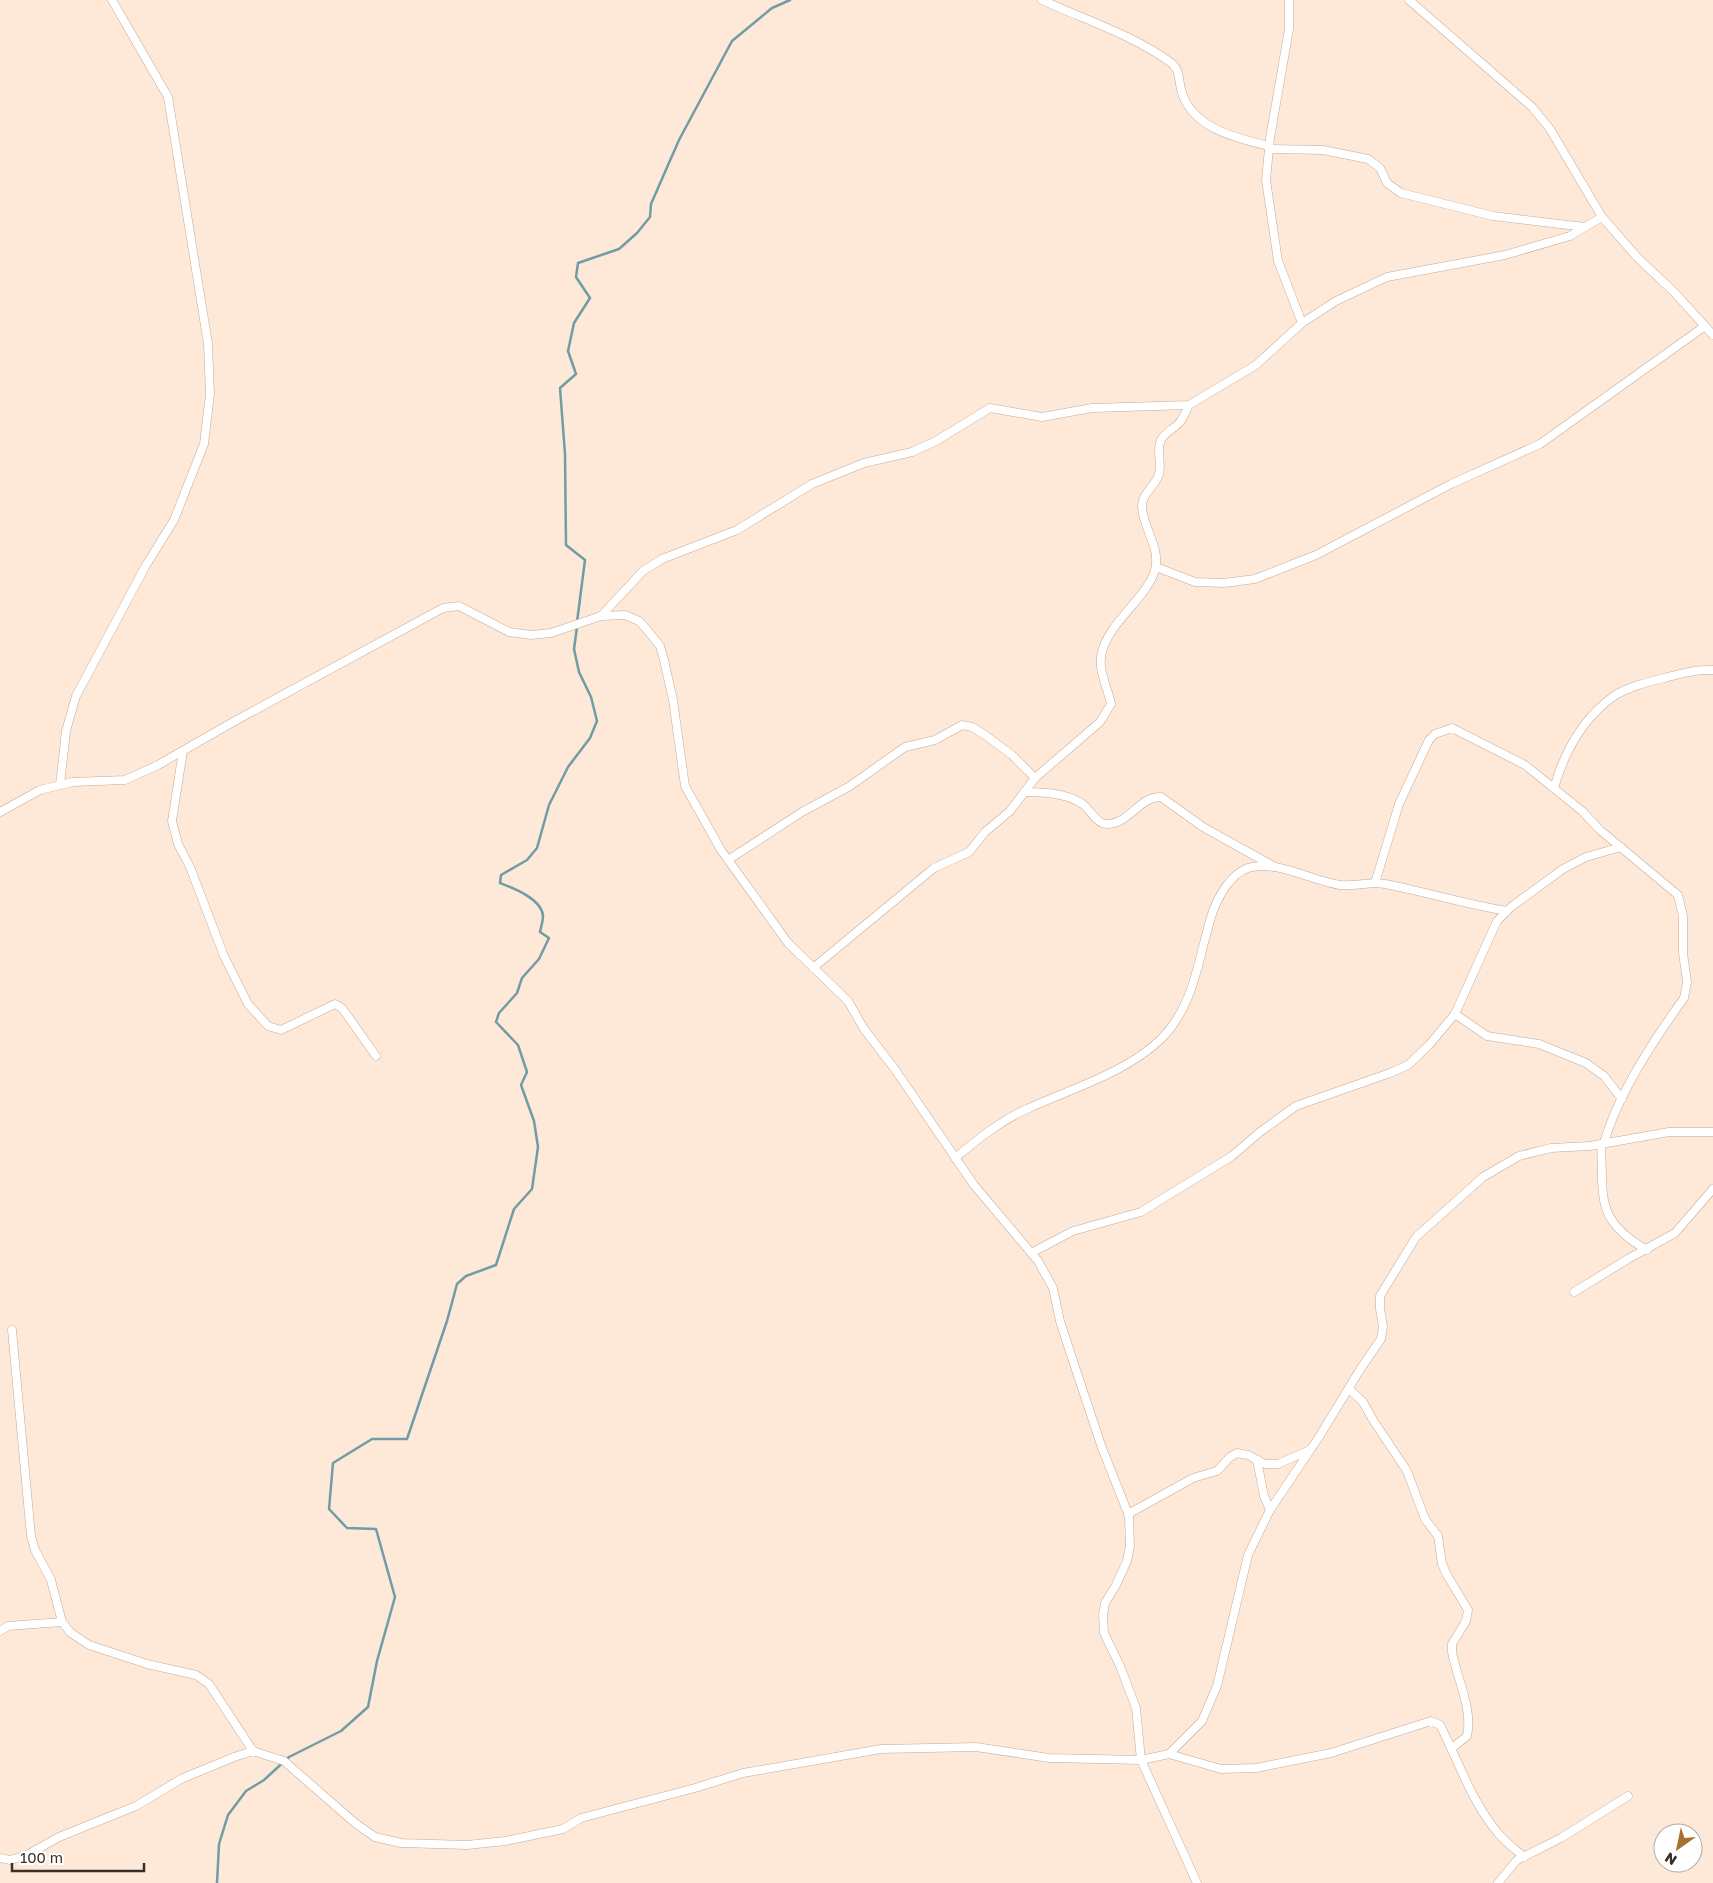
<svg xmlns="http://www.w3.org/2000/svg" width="1713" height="1883" font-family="'Golos Text',sans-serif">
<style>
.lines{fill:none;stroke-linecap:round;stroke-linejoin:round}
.stream{stroke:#709da5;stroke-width:2.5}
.street-casing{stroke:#c3aa97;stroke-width:9}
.street{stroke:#fff;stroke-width:8}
</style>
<rect width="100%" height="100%" fill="#fee9d8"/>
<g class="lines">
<g class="stream">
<path d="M577,622L585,560L566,545L565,454L560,388L576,374L568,351L574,323L590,298L576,277L578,263L619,249L637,233L650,217L651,204L679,140L732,41L772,8L790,0"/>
<path d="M217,1883L219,1844L228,1815L246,1791L264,1780L289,1757L341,1731L368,1707L377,1661L395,1597L376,1529L347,1528L329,1509L333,1463L372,1439H407L447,1321L457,1284L466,1276L496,1265L514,1209L532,1189L538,1147L534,1121L521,1085L527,1072L518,1045L496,1022L499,1013L517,993L522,978L539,959L549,938L540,932C541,927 543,921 543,916C542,899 513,888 500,883L501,875L527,860L537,848L549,805L568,767L590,738L597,721L591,697L579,672L574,649L577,627"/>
</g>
<defs>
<g id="street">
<path d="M1042,0C1085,20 1131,34 1170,62C1180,69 1178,77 1181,89C1190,128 1236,138 1269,146"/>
<path d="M1289,0V29L1270,138L1266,180L1278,261L1302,323"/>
<path d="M1409,0L1532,107L1550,129L1602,217L1636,256L1674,292L1713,335"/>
<path d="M1269,149L1323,150L1368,159L1380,168L1387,183L1401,193L1493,216L1585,227"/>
<path d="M1156,567L1195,582L1224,583L1255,579L1316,555L1451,484L1540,444L1705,326"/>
<path d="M601,616L643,571L662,559L737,530L812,484L864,463L912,452L936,441L990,408L1042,417L1092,408L1189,405L1256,365L1302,323L1336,301L1387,277L1505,255L1570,236L1602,217"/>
<path d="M183,751L172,821L178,844L190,867L224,956L248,1004L268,1026L281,1030L335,1004L342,1008L376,1056"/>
<path d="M60,785L66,731L76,696L145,567L174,520L204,444L210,394L208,344L168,97L112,0"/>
<path d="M1554,788C1564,753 1583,718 1614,696C1628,687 1648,682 1664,678C1681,674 1696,669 1713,670"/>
<path d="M1024,792C1043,792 1065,793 1081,803C1090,808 1096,825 1108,824C1130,823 1140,796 1161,797L1203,827L1275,867"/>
<path d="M0,812L40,790L73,782L125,780L158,765L233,722L443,608L459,606L509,632L531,635L551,633L601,616L625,615L639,621L648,631L660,646L664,660L673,700L685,786L721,850L788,943L848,1001L864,1029L894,1068L974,1185L1038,1261L1053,1288L1060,1321L1072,1358L1102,1448L1129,1516L1130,1546L1127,1561L1116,1585L1105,1603L1103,1615L1104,1633L1120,1666L1136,1708L1141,1760L1197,1883"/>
<path d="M728,860L802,812L850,786L905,747L935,740L962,725L972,727L985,735L1012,755L1035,778"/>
<path d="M1375,883L1399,804L1429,740L1435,734L1452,728L1525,765L1582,811L1600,830L1678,895L1683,916V953L1687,982L1684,998C1655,1038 1617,1096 1604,1143"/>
<path d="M813,968L934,868L969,852L985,832L1010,811L1035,778L1100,722L1111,704C1108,688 1097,669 1102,652C1109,622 1147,598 1155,570C1161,548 1143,528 1142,507C1141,494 1156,486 1159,474C1162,463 1156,450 1161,440C1165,432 1174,429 1180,422C1184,417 1186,411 1189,405"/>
<path d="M1455,1014L1487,1036L1539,1044L1586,1063L1604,1076L1622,1099"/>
<path d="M1601,1144C1604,1197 1594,1220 1647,1250"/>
<path d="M955,1158C978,1139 1000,1121 1027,1109C1070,1089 1126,1073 1161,1039C1196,1004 1198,956 1213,911C1219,895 1231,874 1248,868C1274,859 1313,881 1340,885C1355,887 1370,881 1385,884C1426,892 1465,904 1507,911"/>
<path d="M1031,1253L1073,1231L1141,1212L1232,1156L1260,1132L1296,1106L1390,1073L1408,1065L1429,1045L1455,1014L1497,921L1511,907L1563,869L1586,857L1621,847"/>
<path d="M1574,1292L1628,1259L1675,1233L1713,1189"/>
<path d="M12,1330L31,1536L35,1550L51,1580L62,1622L71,1633L89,1645L147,1664L196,1675L209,1684L253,1751"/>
<path d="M1349,1389L1363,1402L1373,1420L1407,1471L1425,1519L1438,1536L1442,1564L1447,1575L1468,1610L1466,1621L1452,1644V1652C1457,1679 1473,1708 1467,1736L1452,1748"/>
<path d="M1257,1460L1264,1496L1270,1510"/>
<path d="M1128,1514L1193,1478L1217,1471L1230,1457L1237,1453L1248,1455L1265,1464H1278L1310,1450"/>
<path d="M0,1631L8,1626L62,1622"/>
<path d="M1169,1754L1202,1721L1217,1686L1248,1555L1270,1510L1319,1437L1361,1368L1381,1339L1383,1326L1380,1309V1296L1416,1237L1483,1177L1519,1156L1551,1148L1590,1146L1669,1132H1713"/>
<path d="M0,1858L10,1860L27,1855L59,1837L136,1806L181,1779L234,1757L253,1751L284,1761L355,1823L375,1837L401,1843L467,1845L505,1841L563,1829L581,1818L695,1788L743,1773L881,1749L976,1747L1049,1758L1141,1760L1169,1754L1221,1769L1256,1768L1331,1753L1431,1721L1440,1725C1459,1762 1471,1801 1498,1833C1505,1842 1515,1849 1524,1857"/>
<path d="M1498,1883L1517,1860L1561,1838L1628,1796"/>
</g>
</defs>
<use href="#street" class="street-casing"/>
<use href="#street" class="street"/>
</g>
<g transform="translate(1678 1848) rotate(213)"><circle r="24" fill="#ffffff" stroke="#b0aca9"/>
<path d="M0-4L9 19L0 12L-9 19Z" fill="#a7702c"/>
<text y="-8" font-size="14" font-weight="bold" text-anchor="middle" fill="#3a3028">N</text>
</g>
<path d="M12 1863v8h132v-8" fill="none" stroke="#3a3028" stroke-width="2.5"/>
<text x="20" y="1863" font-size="15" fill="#3a3028" stroke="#ffffff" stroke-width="4" paint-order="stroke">100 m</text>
</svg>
